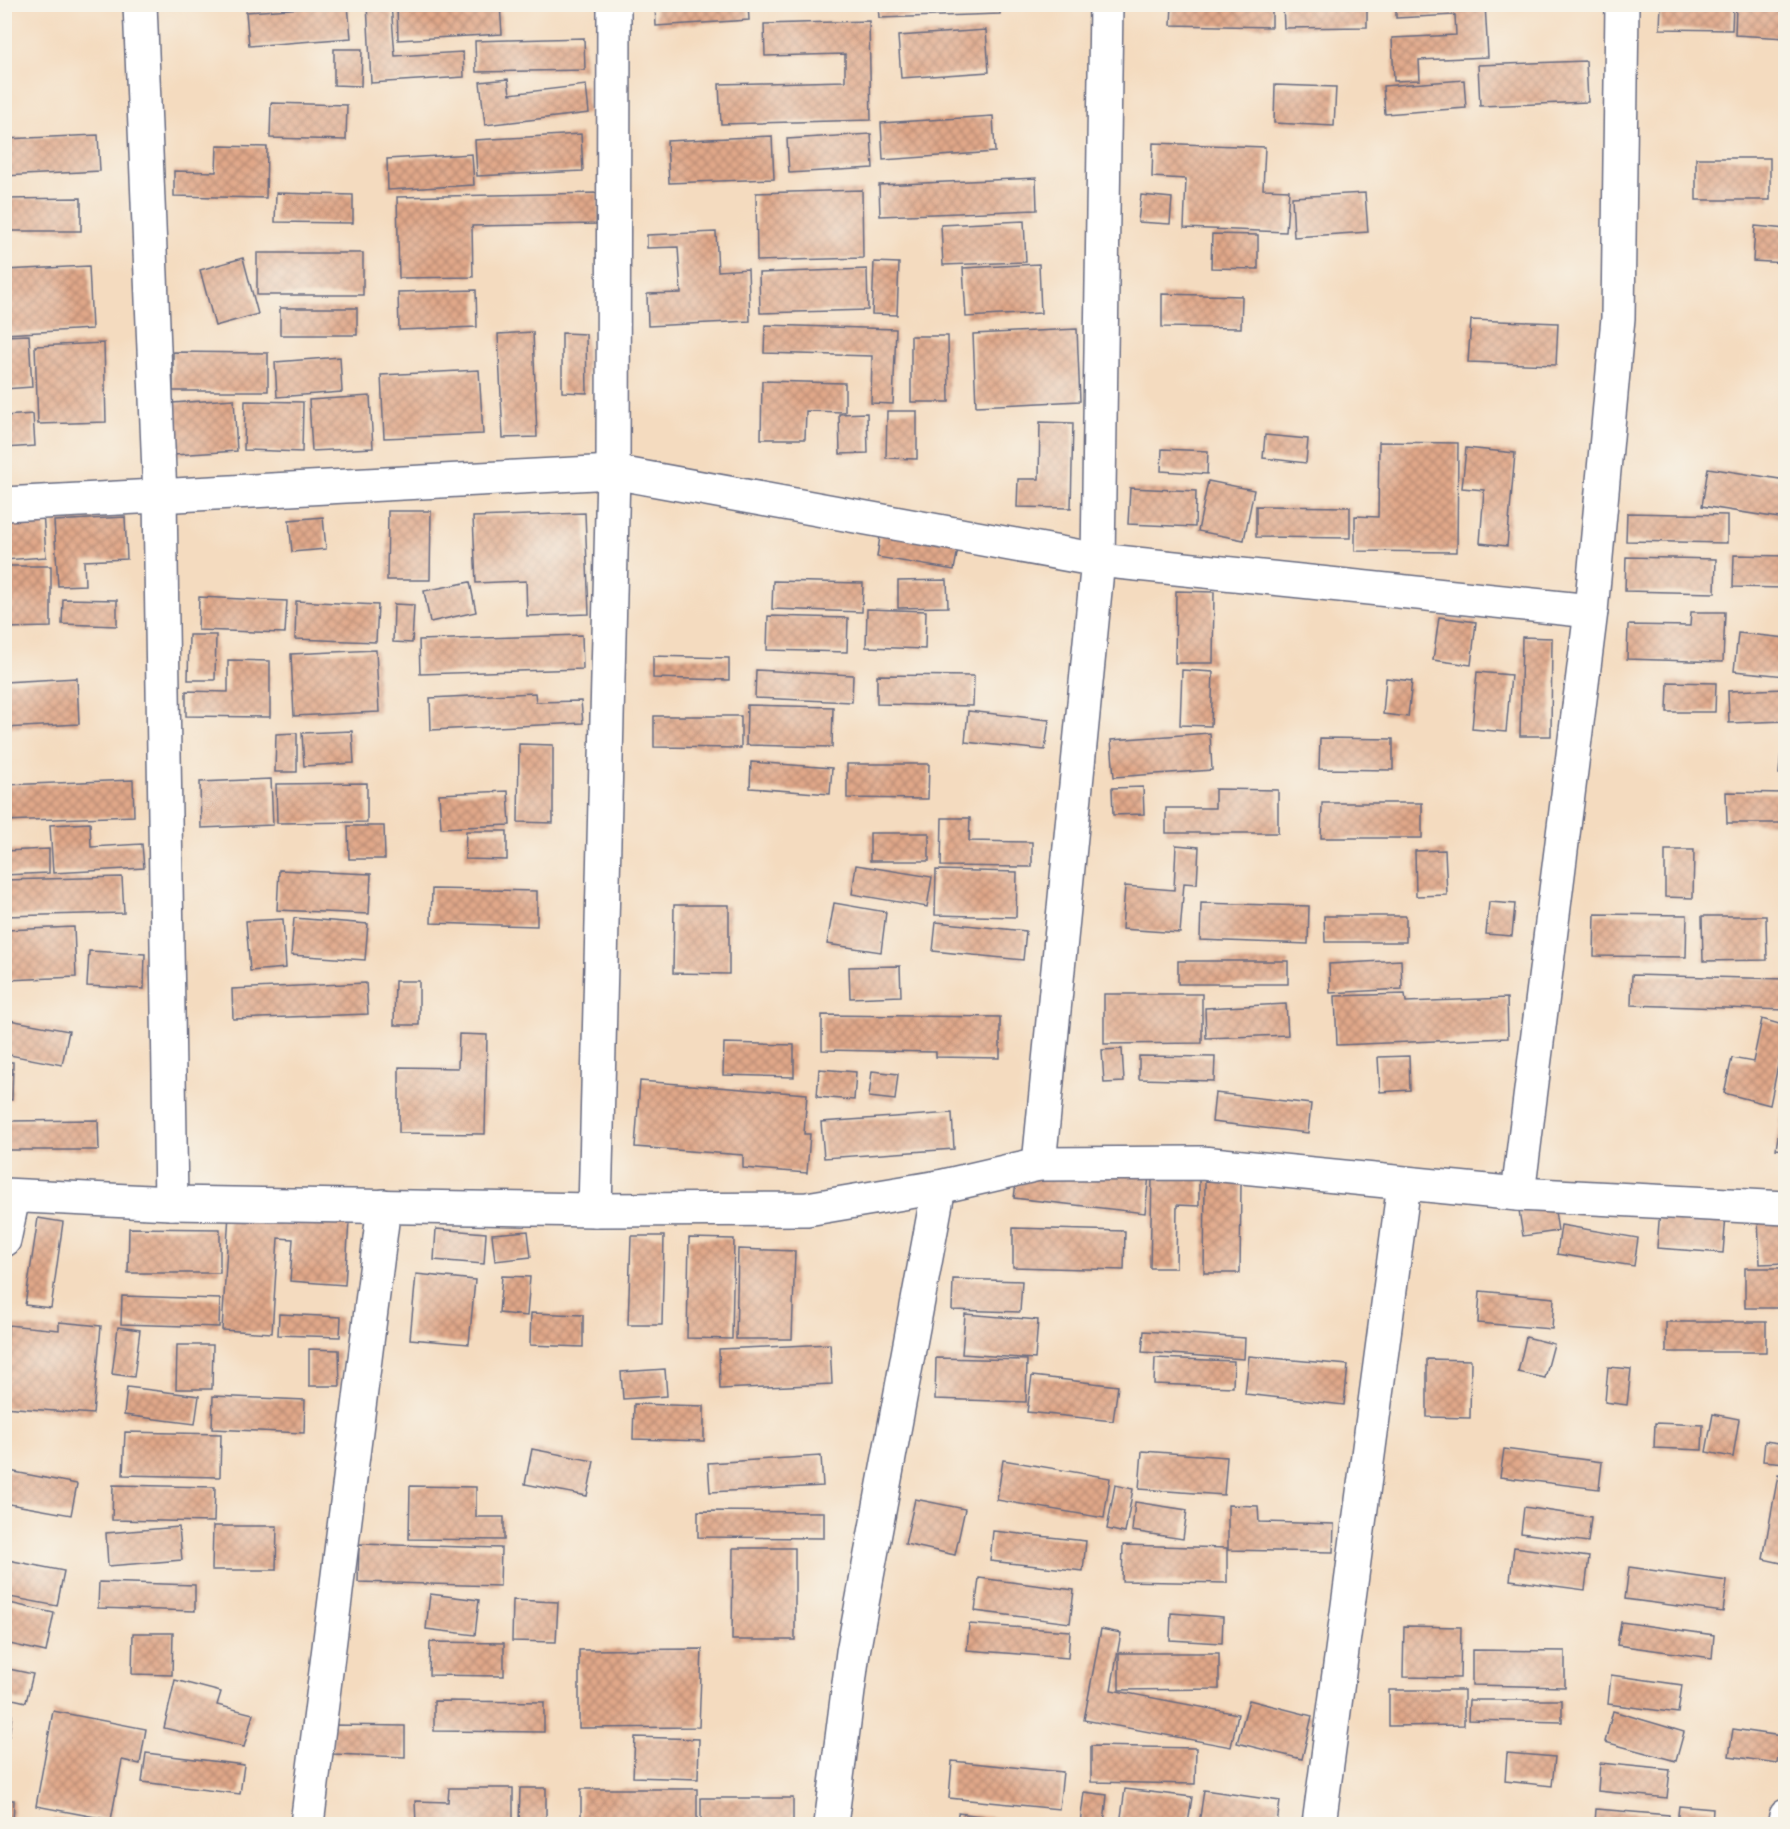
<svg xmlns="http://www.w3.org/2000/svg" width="1790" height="1829" font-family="Vollkorn,serif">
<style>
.building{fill:url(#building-cross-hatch)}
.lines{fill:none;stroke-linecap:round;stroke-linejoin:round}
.minor-casing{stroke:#676b80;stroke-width:36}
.minor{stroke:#fff;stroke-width:33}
</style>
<defs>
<pattern id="building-cross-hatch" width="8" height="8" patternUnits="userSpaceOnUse" patternTransform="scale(1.5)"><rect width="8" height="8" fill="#e1a889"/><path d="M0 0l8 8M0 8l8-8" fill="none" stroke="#b68973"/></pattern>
</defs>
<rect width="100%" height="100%" fill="#f7f3e8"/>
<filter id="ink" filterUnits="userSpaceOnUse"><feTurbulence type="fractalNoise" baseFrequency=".0167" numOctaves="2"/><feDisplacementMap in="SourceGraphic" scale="12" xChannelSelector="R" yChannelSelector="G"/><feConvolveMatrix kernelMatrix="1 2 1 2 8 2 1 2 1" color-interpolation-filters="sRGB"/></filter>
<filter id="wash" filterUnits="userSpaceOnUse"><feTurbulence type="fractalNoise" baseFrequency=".008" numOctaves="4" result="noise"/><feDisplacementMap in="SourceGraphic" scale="24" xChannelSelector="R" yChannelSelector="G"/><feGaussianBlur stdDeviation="1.35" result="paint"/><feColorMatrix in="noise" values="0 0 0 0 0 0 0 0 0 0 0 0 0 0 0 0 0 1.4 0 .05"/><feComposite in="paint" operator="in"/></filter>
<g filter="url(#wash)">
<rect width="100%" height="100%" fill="#f4dbbf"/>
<g id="blocks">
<g class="building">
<path d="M367,4H391L395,56L463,52L464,77L371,83Z"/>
<path d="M500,4L502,34L398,40L397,5Z"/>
<path d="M655,4H748L749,20L656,26Z"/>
<path d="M878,4H1000V14L879,18Z"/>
<path d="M1172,4H1272V27L1171,25Z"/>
<path d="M1283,4H1367V27L1284,28Z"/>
<path d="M1396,4H1485L1488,57L1419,60L1420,80L1394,81L1392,38L1456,35L1455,15L1396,18Z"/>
<path d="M1661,4H1733L1732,30L1660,29Z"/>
<path d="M348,5L351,38L249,46L246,12Z"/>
<path d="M1736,5L1786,7V38L1735,35Z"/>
<path d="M869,21L871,120L721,124L719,84L845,81V54L765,56L764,24Z"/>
<path d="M986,30L989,72L901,78L898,36Z"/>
<path d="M584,38L585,70L476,72L475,41Z"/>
<path d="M4,43H8L9,73H4Z"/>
<path d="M334,49H362L361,86L334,85Z"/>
<path d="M1586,61L1588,102L1480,106L1478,65Z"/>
<path d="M508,79L510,94L586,85L589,113L485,125L480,82Z"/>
<path d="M1464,80L1466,108L1385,114L1383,86Z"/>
<path d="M1275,85L1336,87L1334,126L1274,123Z"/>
<path d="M4,97H7L8,127H4Z"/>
<path d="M271,103L347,105L346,140L270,138Z"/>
<path d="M993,116L995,152L883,160L881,123Z"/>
<path d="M581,134L583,171L477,176L475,140Z"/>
<path d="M871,134L873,168L789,173L787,139Z"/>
<path d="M98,135L100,171L4,176V139Z"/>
<path d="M772,136L774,179L669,183L667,141Z"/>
<path d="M1153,143L1265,147L1263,189L1289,190L1286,232L1184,228L1186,179L1152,177Z"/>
<path d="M217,146L267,147L266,198L174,196V171L216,172Z"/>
<path d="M472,154L474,185L388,190L387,159Z"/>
<rect x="1696" y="158" width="74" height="42"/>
<path d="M1036,178L1037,210L880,216L879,185Z"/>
<path d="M862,190L863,258L757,261L756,193Z"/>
<path d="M276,193L353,195V223L275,222Z"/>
<path d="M598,193L599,224L472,226L473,277L399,278L397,197Z"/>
<path d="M1365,193L1368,232L1294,237L1292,197Z"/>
<path d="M1141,195L1172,198L1170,224L1138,222Z"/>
<path d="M81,198V231H4V199Z"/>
<path d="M1024,221L1026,262L943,265L941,225Z"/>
<path d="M1755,226L1786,229V263L1753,261Z"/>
<path d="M716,232L718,271L748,269L750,321L648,326L647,294L681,293L678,247L647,248V235Z"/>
<path d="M1212,234L1258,235V269L1211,268Z"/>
<rect x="257" y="253" width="106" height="42"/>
<path d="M243,258L258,314L215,326L200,270Z"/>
<path d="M874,262L899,263L897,315L872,314Z"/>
<path d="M1039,264L1041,313L966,317L963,268Z"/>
<path d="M89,266L92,329L4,334V270Z"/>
<path d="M867,269L868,310L760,313L759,273Z"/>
<path d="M476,290L477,327L399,330L398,292Z"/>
<path d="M1162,294L1242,296L1241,328L1162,327Z"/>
<rect x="280" y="308" width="77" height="27"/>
<path d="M1471,320L1558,323L1556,365L1468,362Z"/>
<path d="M765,325L896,329L893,404L871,403L872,356L764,353Z"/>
<path d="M1077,329L1080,401L976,406L973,334Z"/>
<path d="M533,332L537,437L503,438L498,334Z"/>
<path d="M562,333L586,334L587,393L562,392Z"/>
<path d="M29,335L32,387L4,389V336Z"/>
<path d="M911,336H948L949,402H911Z"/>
<path d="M104,343L106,422L38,424L35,346Z"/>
<path d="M173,352L268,353V391H173Z"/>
<path d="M340,357L342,392L277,397L275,362Z"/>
<path d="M479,370L483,434L384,438L381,375Z"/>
<path d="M762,381L845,383V412L806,411L805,439H761Z"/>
<path d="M370,396L373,448L312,451L309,400Z"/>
<path d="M234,399L237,451L174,455L172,403Z"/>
<path d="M245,401L303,402L302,452L244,450Z"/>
<path d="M887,411H917V459L886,458Z"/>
<path d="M867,413L868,453L840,454L839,414Z"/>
<path d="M33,414L35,446L4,448V416Z"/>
<path d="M1040,422L1073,423L1071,508L1017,507L1018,479H1039Z"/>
<path d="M1265,435L1308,439L1306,463L1263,458Z"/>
<path d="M1379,442L1458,443L1457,552L1355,551V516L1378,517Z"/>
<path d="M1466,448L1515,453L1507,546L1480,543L1484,490L1462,488Z"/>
<path d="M1162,449L1208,451L1207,474L1161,471Z"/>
<path d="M1708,468L1786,480V519L1702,506Z"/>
<path d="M1208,481L1254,490L1244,540L1198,531Z"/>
<path d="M1130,488L1196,491L1195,527L1128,524Z"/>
<path d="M1256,506L1350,507V538L1256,537Z"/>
<path d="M43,511L46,557L4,560V513Z"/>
<path d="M388,511H431L430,580H387Z"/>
<path d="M585,513L589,614L527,616L526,581L476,583L473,517Z"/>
<path d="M1627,513L1727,515V543L1626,541Z"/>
<path d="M125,517L127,559L84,561L85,585L58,586L54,521Z"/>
<path d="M323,517L326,549L292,552L289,520Z"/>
<path d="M882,523L960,538L954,570L877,557Z"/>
<path d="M1734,555L1786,556V588L1733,587Z"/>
<path d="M1626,557L1716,559L1715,593L1625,591Z"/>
<path d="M4,566H51V627L4,628Z"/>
<path d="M947,580L948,607L898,608V581Z"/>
<path d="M773,581L863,583L862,612L772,609Z"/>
<path d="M470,582L476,612L430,622L424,591Z"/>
<path d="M1176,591L1214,592L1213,663H1175Z"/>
<path d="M199,597L287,601L285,633L198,630Z"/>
<path d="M63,599L117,600V626L62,624Z"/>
<path d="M296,601L378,605L376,642L295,639Z"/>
<path d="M394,604L414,605L412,643L393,642Z"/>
<path d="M867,609L926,611L925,649L866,647Z"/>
<path d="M1691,612H1725L1723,662L1627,659L1628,625L1690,626Z"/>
<path d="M768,616L848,618L847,652L767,650Z"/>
<path d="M1439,617L1476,622L1471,665L1433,660Z"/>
<path d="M1738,633L1786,638V676L1734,671Z"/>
<path d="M189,635H216L215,680H188Z"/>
<path d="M582,635L583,669L420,674L419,640Z"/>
<path d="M1522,637L1552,638L1551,736H1520Z"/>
<path d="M376,650L379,712L294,716L291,654Z"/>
<path d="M653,656L729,658V680L653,678Z"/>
<path d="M228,660L270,661V717L186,716V691L228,692Z"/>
<path d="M756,670L853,675L852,702L755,698Z"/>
<path d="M1182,670L1213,672L1211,726L1180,725Z"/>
<path d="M1477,672L1511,675L1506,732L1472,729Z"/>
<path d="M877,675L974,676L973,706L877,704Z"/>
<path d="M77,678L79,724L4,728V682Z"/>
<path d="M1386,678L1412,681L1408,717L1383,714Z"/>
<path d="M1668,682L1716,683L1715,712H1667Z"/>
<path d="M1786,689V721L1729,723L1728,691Z"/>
<path d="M535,693L536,702L581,701L583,723L431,730L430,698Z"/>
<path d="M747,705L833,707L832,747L746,745Z"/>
<path d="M968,711L1049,720L1045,750L965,742Z"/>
<path d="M654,716H741V748L654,747Z"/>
<path d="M1783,729H1786V774H1779Z"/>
<path d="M352,731L354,763L304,766L302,733Z"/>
<path d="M297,733V772H275L276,734Z"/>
<path d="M1210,733L1212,770L1114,777L1111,740Z"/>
<path d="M1320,738L1393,739V770L1319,769Z"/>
<path d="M519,744L553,745V823L518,822Z"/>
<path d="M751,762L832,768L830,794L750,788Z"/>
<path d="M847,764H929L928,799L847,798Z"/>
<path d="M271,779L273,825L201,828L200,782Z"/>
<path d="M133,780L134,816L4,821V785Z"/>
<path d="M367,783V822L277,823L276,784Z"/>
<path d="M1143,787L1144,814L1113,815L1112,788Z"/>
<path d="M1215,789L1278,790V833H1166V808H1215Z"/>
<path d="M508,791L510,825L441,828L439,794Z"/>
<path d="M1726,792L1786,793V823H1727Z"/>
<path d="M1322,803H1422V838H1321Z"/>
<path d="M942,818H970L969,841L1032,842V867L941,866Z"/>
<path d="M90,823L91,847L142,844L144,868L53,873L50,825Z"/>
<path d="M348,826H384L385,859H349Z"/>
<path d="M466,831H507V860L465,859Z"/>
<rect x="870" y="833" width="59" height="28"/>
<path d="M1176,845L1199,847L1197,884L1184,883L1180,933L1122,929L1125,886L1174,890Z"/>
<path d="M49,849V873L4,875V851Z"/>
<path d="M1445,850L1447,895L1416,896L1415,851Z"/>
<path d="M1665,850H1694L1693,898L1665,897Z"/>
<path d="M856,865L932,877L927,907L852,894Z"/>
<path d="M279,870L371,874L369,914L277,910Z"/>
<path d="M936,870L1017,872L1016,917L935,915Z"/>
<path d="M122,877L124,913L4,916V880Z"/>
<path d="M432,889L537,891V926L431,923Z"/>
<path d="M1489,902L1515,904L1512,936L1486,934Z"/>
<path d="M834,903L886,912L881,952L827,944Z"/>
<path d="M1201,903L1309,906L1308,944L1200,940Z"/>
<path d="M674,905H729V974L673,973Z"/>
<path d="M1595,914L1687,915L1686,957L1594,956Z"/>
<path d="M1324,916H1406V942H1325Z"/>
<path d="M1702,916H1766L1767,960L1703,961Z"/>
<path d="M294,918L368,924L365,960L291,955Z"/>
<path d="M283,919L286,968L250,971L246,921Z"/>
<path d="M936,922L1026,931L1023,960L933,951Z"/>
<path d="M74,927L76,977L8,980L6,930Z"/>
<path d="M89,951L145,954L144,989L87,986Z"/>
<path d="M1401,960L1402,989L1330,993L1329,964Z"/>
<rect x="1178" y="961" width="110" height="23"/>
<path d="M900,966L901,996L850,998L849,967Z"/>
<path d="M1632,975L1786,979V1010L1631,1005Z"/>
<path d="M395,981H419V1025H394Z"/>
<path d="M366,983L368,1014L233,1019L232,989Z"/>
<path d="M1104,994H1202V1043L1104,1044Z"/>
<path d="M1405,994L1406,1002L1507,998L1508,1038L1337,1045L1335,996Z"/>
<path d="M1286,1004L1288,1035L1206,1038L1205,1008Z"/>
<path d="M822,1015L1000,1017V1058L936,1057V1052L822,1050Z"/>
<path d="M4,1019L69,1031L62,1065L4,1054Z"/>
<path d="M1762,1019L1786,1026L1770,1105L1724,1093L1732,1058L1753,1062Z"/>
<path d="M459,1034L487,1035L485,1134L399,1133V1067L458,1068Z"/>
<path d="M724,1043L794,1045V1077L723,1075Z"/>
<path d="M1122,1049L1124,1082L1104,1083L1102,1050Z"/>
<path d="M1139,1056L1215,1057L1214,1081L1139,1079Z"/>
<path d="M1409,1056L1410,1090L1380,1092L1378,1057Z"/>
<path d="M4,1062H13L12,1100L4,1099Z"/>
<path d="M819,1069L856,1072L854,1100L817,1097Z"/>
<path d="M872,1071L898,1074L895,1100L869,1097Z"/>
<path d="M640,1081L807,1094L804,1134H810L807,1173L743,1168V1155L635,1147Z"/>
<path d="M1215,1093L1311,1104L1308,1133L1212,1122Z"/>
<path d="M1784,1099H1786V1150L1776,1149Z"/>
<path d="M952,1113L954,1149L824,1158L821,1122Z"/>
<path d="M98,1120L99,1150H8V1121Z"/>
<path d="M1019,1160L1149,1175L1145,1213L1014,1198Z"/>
<path d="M1152,1177L1199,1178V1206L1177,1205L1176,1268H1150Z"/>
<path d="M1205,1181L1241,1182L1240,1273H1204Z"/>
<path d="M1554,1205L1558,1231L1523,1236L1519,1210Z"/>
<path d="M1660,1209L1726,1215L1723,1253L1657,1248Z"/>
<path d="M229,1213L349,1221L345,1285L290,1281L293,1239L278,1238L272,1333L222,1330Z"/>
<path d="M1786,1217V1263L1760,1264L1758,1218Z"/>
<path d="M38,1218L63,1222L51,1308L25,1305Z"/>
<path d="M1561,1225L1638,1238L1634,1266L1557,1254Z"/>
<path d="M129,1228L220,1229V1273H128Z"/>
<path d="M1013,1228L1125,1231L1124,1270L1013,1267Z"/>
<path d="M436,1229L486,1233L484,1264L434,1260Z"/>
<path d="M528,1231L531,1257L495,1261L492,1234Z"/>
<path d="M631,1236H664L662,1325H628Z"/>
<path d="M689,1238L734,1239L732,1339L687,1338Z"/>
<path d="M738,1249L795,1251L792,1339H736Z"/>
<rect x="1745" y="1268" width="36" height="40"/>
<path d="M416,1274L475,1280L469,1344L410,1339Z"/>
<path d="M502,1276L530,1277L527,1316L499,1313Z"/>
<path d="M953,1279L1022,1281L1020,1312L952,1310Z"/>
<path d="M1480,1291L1554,1298L1552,1329L1478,1323Z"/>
<path d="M122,1296L220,1299L219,1327L121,1324Z"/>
<path d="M1784,1297H1786V1312H1782Z"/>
<path d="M531,1313L583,1315V1347L530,1345Z"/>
<path d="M279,1314L341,1317L340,1337L278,1335Z"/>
<path d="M965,1314L1038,1320L1035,1359L962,1354Z"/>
<path d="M59,1322L101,1326L93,1414L4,1407L8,1325L59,1330Z"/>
<rect x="1666" y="1322" width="100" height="30"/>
<path d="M118,1327L140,1330L134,1377L112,1374Z"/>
<path d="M1144,1331L1245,1338L1244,1359L1142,1352Z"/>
<path d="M1526,1337L1554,1344L1545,1378L1518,1372Z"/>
<path d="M830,1344L832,1384L720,1389L719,1349Z"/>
<path d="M177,1345H213L212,1389H176Z"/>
<path d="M309,1349L339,1350L340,1386H309Z"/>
<path d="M1249,1356L1348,1365L1344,1405L1245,1394Z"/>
<path d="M936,1358L1027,1360L1026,1402L935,1399Z"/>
<path d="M1155,1358L1234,1361L1233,1387L1154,1384Z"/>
<path d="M1427,1359L1471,1360L1470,1418L1427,1417Z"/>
<path d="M1608,1367L1631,1369L1627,1405L1605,1402Z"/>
<path d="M665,1369L667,1396L623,1399L621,1372Z"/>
<path d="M1032,1376L1118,1386L1113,1421L1027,1412Z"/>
<path d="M127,1387L199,1396L195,1424L124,1415Z"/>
<path d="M213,1396L305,1400L304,1433L212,1429Z"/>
<path d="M634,1404L704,1406V1441L633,1439Z"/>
<path d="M1713,1414L1739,1419L1733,1457L1706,1452Z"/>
<path d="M1655,1423L1703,1425L1702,1450L1654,1448Z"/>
<path d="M125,1432L221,1434L220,1477L123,1475Z"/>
<path d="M1765,1441L1786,1444V1463L1763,1461Z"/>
<path d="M532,1449L594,1461L587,1496L525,1484Z"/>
<path d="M1504,1449L1602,1462L1599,1489L1500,1477Z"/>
<path d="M1142,1451L1227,1457L1224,1495L1139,1489Z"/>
<path d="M821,1456L823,1486L710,1492L708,1463Z"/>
<path d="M1003,1460L1110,1478L1104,1518L997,1500Z"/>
<path d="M4,1470L77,1484L71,1515L4,1503Z"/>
<path d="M1778,1475L1786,1476V1564L1763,1559Z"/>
<path d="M113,1485L215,1487L214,1522L112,1520Z"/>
<path d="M1115,1485L1133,1489L1125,1533L1107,1529Z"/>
<path d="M410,1486L476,1487V1517H504V1540L409,1539Z"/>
<path d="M915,1499L965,1509L955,1555L905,1544Z"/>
<path d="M1135,1502L1187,1510L1183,1539L1132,1531Z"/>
<path d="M1228,1505L1258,1506L1259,1522L1334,1524L1333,1552L1228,1550Z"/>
<path d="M1524,1507L1591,1517L1588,1542L1521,1533Z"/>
<path d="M698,1511L824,1512V1538L698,1537Z"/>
<path d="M213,1526H277L276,1570H212Z"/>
<path d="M179,1527L182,1560L108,1566L106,1533Z"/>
<path d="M993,1531L1086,1541L1083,1571L990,1561Z"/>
<path d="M359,1544L501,1548L500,1586L358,1582Z"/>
<path d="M1123,1545L1227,1548V1583L1122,1581Z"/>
<path d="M1514,1547L1589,1557L1585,1590L1510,1580Z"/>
<path d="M733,1548H795V1640H732Z"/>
<path d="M8,1560L64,1571L57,1606L4,1596Z"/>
<path d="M1629,1567L1727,1581L1723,1612L1625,1599Z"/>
<path d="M979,1578L1074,1590L1070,1623L975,1611Z"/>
<path d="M99,1582L195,1585V1611L98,1608Z"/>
<path d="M430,1594L479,1600L475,1635L426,1629Z"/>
<path d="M513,1600L558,1602L556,1642L512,1641Z"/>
<path d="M5,1602L54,1613L46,1652L5,1643Z"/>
<path d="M1171,1613L1223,1617L1222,1643L1170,1640Z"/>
<path d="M1621,1622L1714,1635L1712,1658L1617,1645Z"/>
<path d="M969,1624L1070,1631L1068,1658L967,1650Z"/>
<path d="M1404,1626L1461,1627L1460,1678L1403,1677Z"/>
<path d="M1101,1629L1121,1633L1111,1690L1238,1714L1231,1747L1084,1720Z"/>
<path d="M133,1633H173L172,1675L132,1674Z"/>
<path d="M430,1642L504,1643V1676L429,1675Z"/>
<path d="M702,1649L699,1727L579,1728V1650Z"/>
<path d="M1472,1650L1565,1651V1687L1472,1685Z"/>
<path d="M1119,1653H1219V1689L1119,1690Z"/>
<path d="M4,1668L33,1674L26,1702L4,1697Z"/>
<path d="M1611,1675L1682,1685L1678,1713L1608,1704Z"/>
<path d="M175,1680L221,1692L217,1705L253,1714L244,1747L164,1728Z"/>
<path d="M1389,1690H1464V1725L1389,1726Z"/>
<path d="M1249,1700L1312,1716L1302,1759L1237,1743Z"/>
<path d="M1469,1700H1562V1722L1468,1720Z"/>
<path d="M434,1701L544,1702V1732L434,1731Z"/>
<path d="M53,1711L146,1729L140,1764L122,1760L111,1820L36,1806Z"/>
<path d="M1613,1711L1684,1732L1676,1761L1605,1742Z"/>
<path d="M4,1714L12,1715L9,1736L4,1735Z"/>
<path d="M333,1725L405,1726V1757L333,1754Z"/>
<path d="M1733,1729L1781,1736L1777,1763L1729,1756Z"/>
<path d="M635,1737L699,1739L698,1779L633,1777Z"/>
<path d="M1091,1746L1196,1748L1195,1784L1091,1782Z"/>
<path d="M146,1753L244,1765L240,1794L142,1782Z"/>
<path d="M1507,1753L1555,1757L1552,1786L1505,1781Z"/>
<path d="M952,1761L1063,1772L1059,1809L949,1798Z"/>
<path d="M1600,1763L1670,1770L1667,1798L1598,1791Z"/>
<path d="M449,1788H513V1824H416L415,1801L448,1802Z"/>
<path d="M520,1788H546V1824H519Z"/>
<rect x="581" y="1789" width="116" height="35"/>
<path d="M1125,1789L1192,1797L1188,1824H1120Z"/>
<path d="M1204,1790L1280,1801L1277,1824H1199Z"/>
<path d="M1084,1792L1107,1795L1104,1824H1080Z"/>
<rect x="701" y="1798" width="92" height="26"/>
<path d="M4,1800H14L13,1824H4Z"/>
<path d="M1679,1806L1713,1809L1712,1824H1677Z"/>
<path d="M1596,1809L1669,1815V1824H1595Z"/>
<path d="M958,1813L1034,1823V1824H957Z"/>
<path d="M54,1818L84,1823V1824H52Z"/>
</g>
</g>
</g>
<g filter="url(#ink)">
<use href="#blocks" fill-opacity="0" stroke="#676b80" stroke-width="1.5"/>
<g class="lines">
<defs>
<g id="minor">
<path d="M140,4L160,497L171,1203"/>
<path d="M4,504L613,472L1098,560L1591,611"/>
<path d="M1039,1164L1098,560L1106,4"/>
<path d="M1518,1194L1591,611L1618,318L1622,4"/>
<path d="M4,1195L171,1203L595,1210L807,1209L939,1187L1039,1164L1202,1163L1518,1194L1786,1208"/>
<path d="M595,1210L613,472L614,4"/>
<path d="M4,1240L13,1197"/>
<path d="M307,1824L384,1206"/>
<path d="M831,1824L853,1652L939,1187"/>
<path d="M1319,1824L1404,1184"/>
<path d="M1784,1824L1786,1816"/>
</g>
</defs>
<use href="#minor" class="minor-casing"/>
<use href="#minor" class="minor"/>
</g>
</g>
<rect width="1790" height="1829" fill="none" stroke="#f7f3e8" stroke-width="24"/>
</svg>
